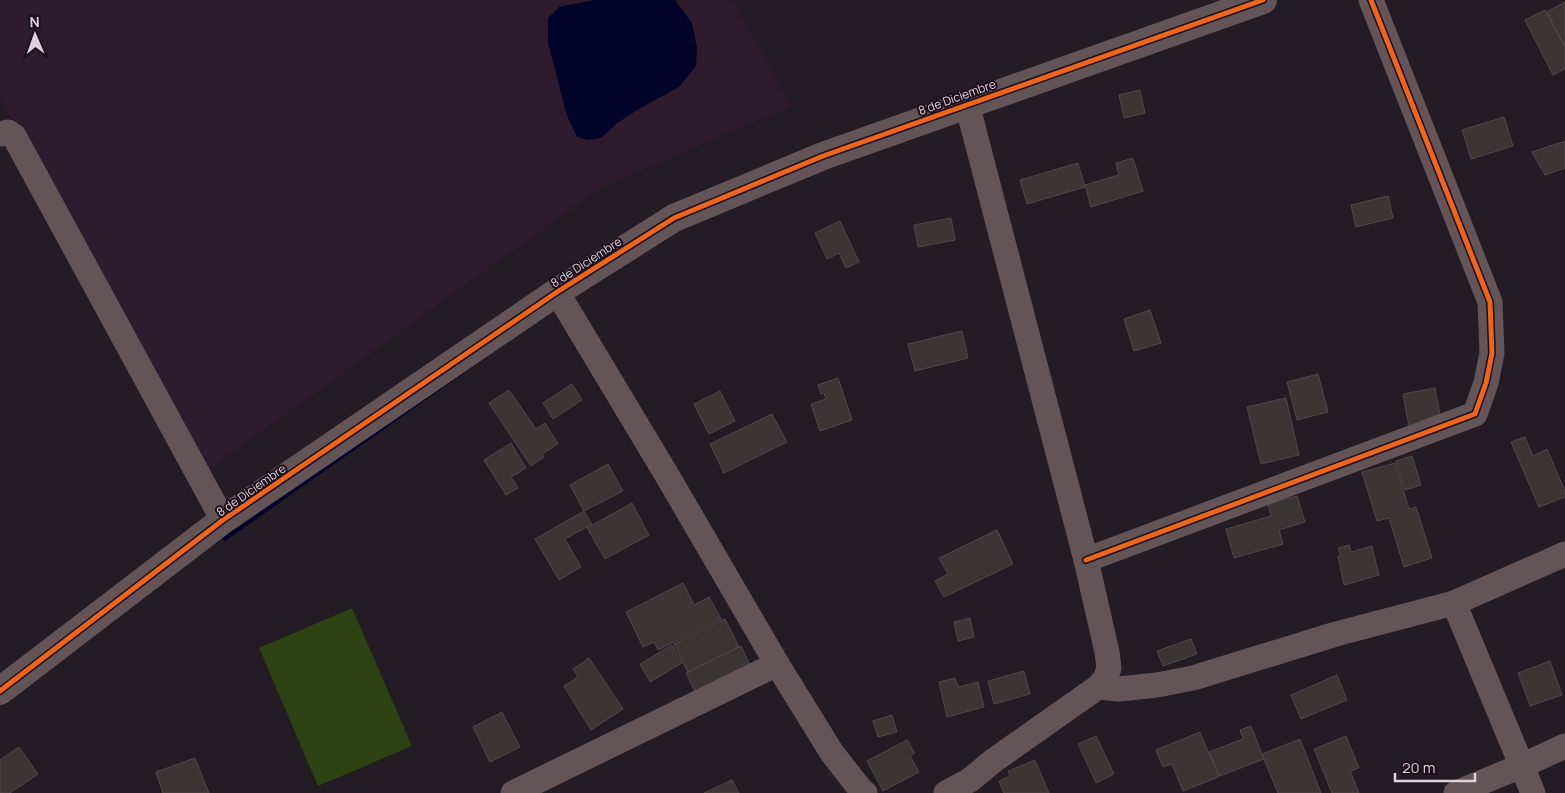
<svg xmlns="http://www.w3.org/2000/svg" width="1565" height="793" font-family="Manrope,sans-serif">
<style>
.built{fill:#2e1b2e}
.green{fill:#2d4113}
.water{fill:#030327}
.building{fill:#3b3534;stroke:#504849}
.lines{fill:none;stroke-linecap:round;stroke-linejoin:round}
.minor{stroke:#635457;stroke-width:25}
.tertiary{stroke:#635457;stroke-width:28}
.cycleway-casing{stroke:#1e0f1d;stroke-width:8}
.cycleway{stroke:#eb651d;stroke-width:5}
.labels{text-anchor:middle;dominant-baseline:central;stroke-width:4;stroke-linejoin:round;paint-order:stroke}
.street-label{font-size:12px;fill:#ded3dd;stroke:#1e0f1d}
</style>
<rect width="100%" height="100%" fill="#241c24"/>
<path class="built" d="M0,0H733L791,106L600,188L207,471L0,98Z"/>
<path class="green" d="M352,608L412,746L318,786L259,648Z"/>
<g class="water">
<path d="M594,0H675L692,23L697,48L696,66L679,87L637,110L616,124L601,138L588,140L577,137L567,116L548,43V18L559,7Z"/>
<path d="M538,321L225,541L222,538L381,426Z"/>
</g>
<g class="building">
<path d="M1565,2V46L1547,12Z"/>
<path d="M1545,10L1565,48V69L1553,75L1525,20Z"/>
<path d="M1140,90L1145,113L1124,118L1119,95Z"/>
<path d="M1504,117L1513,146L1471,159L1462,130Z"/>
<path d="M1565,141V168L1545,175L1532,152Z"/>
<path d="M1133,158L1143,191L1091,207L1085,185L1119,175L1116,163Z"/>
<path d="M1078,163L1085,187L1027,204L1020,180Z"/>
<path d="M1388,196L1393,218L1356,227L1351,205Z"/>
<path d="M951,218L955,240L918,247L914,225Z"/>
<path d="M840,221L859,262L846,268L839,253L827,259L815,233Z"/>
<path d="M1150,310L1161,343L1134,351L1124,319Z"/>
<path d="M962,331L968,358L915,371L908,344Z"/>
<path d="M1318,374L1328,412L1297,420L1287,382Z"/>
<path d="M838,378L852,420L820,431L811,404L826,399L824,393L821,394L818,385Z"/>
<path d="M572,384L582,400L553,419L543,403Z"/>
<path d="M1435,388L1441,421L1409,427L1403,394Z"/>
<path d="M509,390L536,429L545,423L558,444L542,454L544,457L531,466L489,403Z"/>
<path d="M720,391L735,421L709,434L694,404Z"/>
<path d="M1286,398L1299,455L1261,464L1247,407Z"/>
<path d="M772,414L787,442L724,473L710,444Z"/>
<path d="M1525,437L1533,456L1547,449L1565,491V497L1539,507L1511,442Z"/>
<path d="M511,443L526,468L511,477L518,488L506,495L484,460Z"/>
<path d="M1412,456L1421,485L1405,490L1396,461Z"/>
<path d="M1395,463L1409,509L1416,507L1432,558L1404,567L1389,518L1377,521L1362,472Z"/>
<path d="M608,464L623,491L584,511L570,485Z"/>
<path d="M1297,496L1305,522L1279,530L1283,544L1234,558L1226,529L1271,516L1268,504Z"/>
<path d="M632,503L649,535L605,559L587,528Z"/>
<path d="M584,511L592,524L565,539L581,567L559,580L535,539Z"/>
<path d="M997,530L1013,564L944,597L935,581L948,574L939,558Z"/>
<path d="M1349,545L1351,552L1372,546L1379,575L1344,585L1338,556H1341L1338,548Z"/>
<path d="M683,583L694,605L709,597L721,619L658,650L654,642L643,647L626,612Z"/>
<path d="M970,618L974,637L958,641L954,622Z"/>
<path d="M725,619L739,647L688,672L674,644Z"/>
<path d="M1191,639L1197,654L1163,666L1157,651Z"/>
<path d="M672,645L682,663L650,682L640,664Z"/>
<path d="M741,646L752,669L697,696L686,673Z"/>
<path d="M589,658L623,709L591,730L564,686L578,677L573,669Z"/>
<path d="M1550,661L1562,695L1530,706L1518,673Z"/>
<path d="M1024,671L1030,694L994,704L988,681Z"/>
<path d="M1337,675L1347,700L1301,719L1291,695Z"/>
<path d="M955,678L958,687L978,682L984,707L947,717L939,682Z"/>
<path d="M502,712L520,747L490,762L473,727Z"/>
<path d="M892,715L897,732L878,737L873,721Z"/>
<path d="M1251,726L1264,759L1220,776L1209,752L1243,739L1240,730Z"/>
<path d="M1200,732L1219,777L1183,791L1172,764L1163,767L1156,750Z"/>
<path d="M1096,736L1114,774L1096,783L1078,744Z"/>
<path d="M1346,736L1359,768L1350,771L1359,793H1332L1314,749Z"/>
<path d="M1300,739L1321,793H1278L1262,754Z"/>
<path d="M907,740L915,753L910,756L919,772L883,791L867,761Z"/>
<path d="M19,747L38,774L10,793H0V760Z"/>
<path d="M195,758L209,793H163L156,772Z"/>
<path d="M1035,760L1049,793H1004L999,781L1010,776L1008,771Z"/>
<path d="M732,780L739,793H704Z"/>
</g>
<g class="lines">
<g class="minor">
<path d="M0,134L8,132L14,136L223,520"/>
<path d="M557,292L668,477L777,664L832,753L861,790L865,793"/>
<path d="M1086,560L1475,414L1486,383L1492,353L1490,302L1371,0"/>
<path d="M1454,603L1533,793"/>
<path d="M1098,687L1119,689L1157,685L1193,678L1336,634L1454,603L1565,554"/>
<path d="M513,793L777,664"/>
<path d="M946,793L970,780L993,761L1098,687L1105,679L1109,668L1107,652L1086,560L967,104"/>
<path d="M1456,793L1521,766L1565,746"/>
</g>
<path class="tertiary" d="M0,691L223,520L557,292L674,218L823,156L1263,0"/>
<defs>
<g id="cycleway">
<path d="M1086,560L1475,414L1486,383L1492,353L1490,302L1371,0"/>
<path d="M0,691L223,520L557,292L674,218L823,156L1263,0"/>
</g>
</defs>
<use href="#cycleway" class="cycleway-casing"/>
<use href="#cycleway" class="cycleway"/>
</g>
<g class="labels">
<g class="street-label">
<text transform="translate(957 97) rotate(-20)">8 de Diciembre</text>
<text transform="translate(586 262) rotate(-33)">8 de Diciembre</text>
<text transform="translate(251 490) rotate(-35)">8 de Diciembre</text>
</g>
</g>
<g transform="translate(35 35) rotate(358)" stroke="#1e0f1d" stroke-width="4" paint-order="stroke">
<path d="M0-4L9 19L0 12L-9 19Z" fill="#ded3dd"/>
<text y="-8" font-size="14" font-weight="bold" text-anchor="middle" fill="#ded3dd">N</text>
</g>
<path d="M1395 773v8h80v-8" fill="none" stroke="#ded3dd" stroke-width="2.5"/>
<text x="1402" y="773" font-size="15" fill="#ded3dd" stroke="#1e0f1d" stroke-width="4" paint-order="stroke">20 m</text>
</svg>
